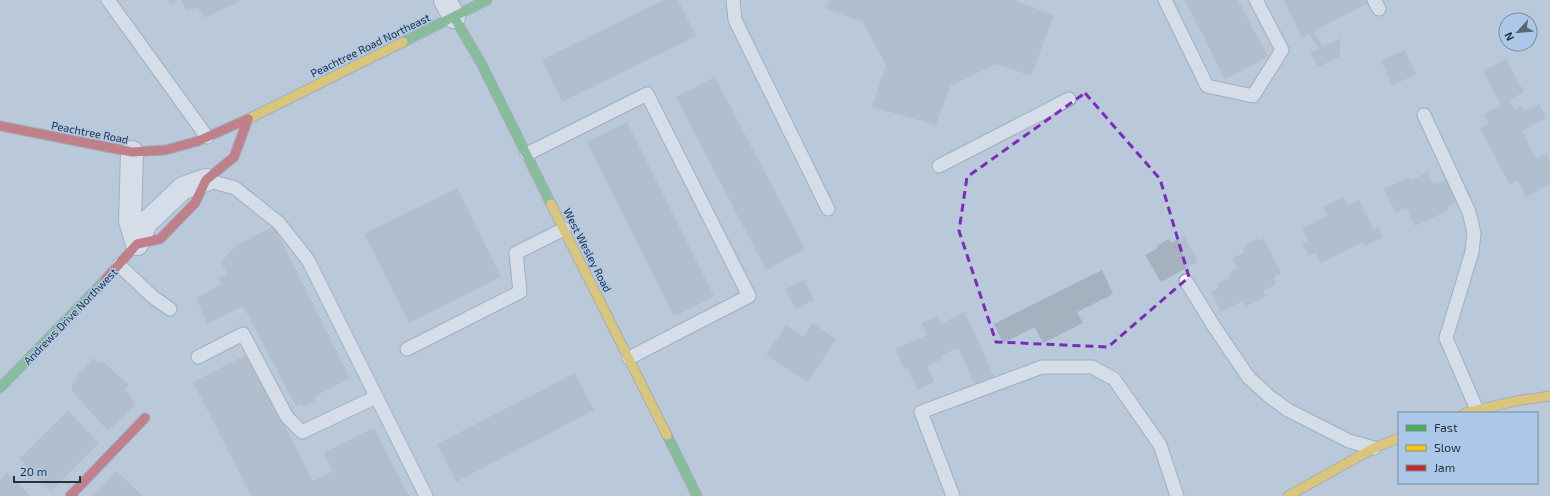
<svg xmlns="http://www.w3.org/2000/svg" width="1550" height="496" font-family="'Exo 2',sans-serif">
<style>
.building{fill:#a5b1be}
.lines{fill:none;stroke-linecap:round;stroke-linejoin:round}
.lane-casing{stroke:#848f9c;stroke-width:15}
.street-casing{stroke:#848f9c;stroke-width:24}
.fast-casing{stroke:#848f9c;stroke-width:11}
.slow-casing{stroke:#848f9c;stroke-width:11}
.jam-casing{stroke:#848f9c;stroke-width:11}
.lane{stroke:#f5f7f9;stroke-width:13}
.street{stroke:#f5f7f9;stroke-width:22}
.fast{stroke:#4caf50;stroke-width:9}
.slow{stroke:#ffc107;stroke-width:9}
.jam{stroke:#c62828;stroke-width:9}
.marked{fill:none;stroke:#7b2cbf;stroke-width:3;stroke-dasharray:8 5;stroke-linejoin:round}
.labels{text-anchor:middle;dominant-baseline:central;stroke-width:3;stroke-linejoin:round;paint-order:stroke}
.street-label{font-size:11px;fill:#27323e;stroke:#acc8e8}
</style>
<rect width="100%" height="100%" fill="#bac9da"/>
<g class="building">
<path d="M168,0H177L171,5Z"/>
<path d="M181,0H242L204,18L197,7L187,11Z"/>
<path d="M664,0H678L696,36L562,102L542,60Z"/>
<path d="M829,0H1014L1054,15L1031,76L996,64L950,86L936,125L872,107L886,65L863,22L826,9Z"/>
<path d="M1185,0H1238L1268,57L1225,79Z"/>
<path d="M1283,0H1371L1372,1L1314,31L1323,47L1341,38L1339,57L1318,67L1310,52L1319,49L1309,34L1302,37Z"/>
<path d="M1405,50L1416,75L1392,85L1381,61Z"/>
<path d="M1506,59L1524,92L1509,100L1515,110L1521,106L1524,111L1539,104L1546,118L1522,131L1536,159L1546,154L1550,161V184L1526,197L1518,180L1510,185L1480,128L1489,124L1484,114L1501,105L1483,71Z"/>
<path d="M715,77L805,249L766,270L676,97Z"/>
<path d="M627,122L714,296L674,316L587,142Z"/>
<path d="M1428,172L1434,185L1448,178L1458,201L1447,206L1449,210L1415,226L1406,208L1396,213L1384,189L1408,177L1410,181Z"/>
<path d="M457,188L501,277L409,323L364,234Z"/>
<path d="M1343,197L1347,205L1359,200L1373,229L1378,227L1383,237L1365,246L1363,242L1321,263L1316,253L1308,256L1302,244L1308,241L1302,228L1327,216L1323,207Z"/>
<path d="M274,226L350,378L313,397L315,401L304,407L302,403L296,406L243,306L207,324L196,298L221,285L218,278L227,274L221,262L237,245Z"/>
<path d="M1184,236L1198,262L1161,282L1145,255L1158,248L1156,246L1169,239L1171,243Z"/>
<path d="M1258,238L1259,241L1264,238L1281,273L1273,277L1276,284L1263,291L1266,296L1246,306L1243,301L1221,311L1211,291L1218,288L1217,284L1230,277L1228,273L1237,269L1232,258L1244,253L1242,248L1246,247L1245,245Z"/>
<path d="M1102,270L1113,294L1077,312L1083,323L1043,343L1035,327L1003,343L994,324Z"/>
<path d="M805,280L814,300L795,309L786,289Z"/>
<path d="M965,312L995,379L976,388L958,348L940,356L942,359L927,366L934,382L917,390L907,367L904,368L895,349L927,335L922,323L937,316L940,324Z"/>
<path d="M812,323L836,339L808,382L766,355L786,325L804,337Z"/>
<path d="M248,354L313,481L333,471L324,453L374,428L409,496H251L193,382Z"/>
<path d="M94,358L99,364L102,361L129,385L125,389L136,405L108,431L72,391V385L78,379L76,377Z"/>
<path d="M575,373L594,410L456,482L437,444Z"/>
<path d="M68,411L99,443L51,491L19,459Z"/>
<path d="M116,471L143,496H92Z"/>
<path d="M7,472L31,496H0V480Z"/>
</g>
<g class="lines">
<defs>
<g id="lane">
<path d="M108,0L207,137"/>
<path d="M733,0L735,20L828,209"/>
<path d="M1165,0L1207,86L1253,96L1282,50L1256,0"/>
<path d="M1374,0L1379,9"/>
<path d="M1424,115L1469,212L1474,233L1472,252L1446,338L1477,410"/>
<path d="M527,154L647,94L749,296L629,358"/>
<path d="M939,166L1069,99"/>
<path d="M206,180L235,188L279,223L308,260L426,496"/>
<path d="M119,265L153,297L170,309"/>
<path d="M1186,281L1215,328L1249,378L1270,397L1288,410L1349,441L1374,448"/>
<path d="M407,349L520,292L516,253L564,229"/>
<path d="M198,357L243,334L287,417L302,432L376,397"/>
<path d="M953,496L921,412L1042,367H1092L1114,379L1160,445L1177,496"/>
</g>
<g id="street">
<path d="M445,0L454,17"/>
<path d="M132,152L130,221L137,244"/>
<path d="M137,244L146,223L183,188L206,180"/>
</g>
<g id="fast">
<path d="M454,17L481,63L551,204"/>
<path d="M403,42L487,0"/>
<path d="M0,388L105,280"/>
<path d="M667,435L697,496"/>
</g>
<g id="slow">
<path d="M248,119L403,42"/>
<path d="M551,204L667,435"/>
<path d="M1465,413L1515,401L1550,396"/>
<path d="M1288,496L1374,448L1399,438"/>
</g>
<g id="jam">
<path d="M0,126L132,152L166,150L198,141L248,119"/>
<path d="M105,280L137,244L160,239L195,203L206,180L234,157L248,119"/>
<path d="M70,496L145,418"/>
</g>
</defs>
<use href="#lane" class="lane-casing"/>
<use href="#street" class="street-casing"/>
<use href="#fast" class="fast-casing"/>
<use href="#slow" class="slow-casing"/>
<use href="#jam" class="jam-casing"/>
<use href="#lane" class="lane"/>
<use href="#street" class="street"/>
<use href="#fast" class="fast"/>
<use href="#slow" class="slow"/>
<use href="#jam" class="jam"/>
</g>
<path d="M0 0H1550V496H0ZM1085,93L1160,179L1189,277L1108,347L996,342L959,231L967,177Z" fill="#bac9da" fill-opacity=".55" fill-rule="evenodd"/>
<path class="marked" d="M1085,93L1160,179L1189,277L1108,347L996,342L959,231L967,177Z"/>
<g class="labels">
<g class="street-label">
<text transform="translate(370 45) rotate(-26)">Peachtree Road Northeast</text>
<text transform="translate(90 132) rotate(11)">Peachtree Road</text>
<text transform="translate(588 250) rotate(63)">West Wesley Road</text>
<text transform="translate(70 316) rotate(-46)">Andrews Drive Northwest</text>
</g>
</g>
<rect x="1398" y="412" width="140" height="72" fill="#acc8e8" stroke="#778ca4"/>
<rect x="1406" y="425" width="20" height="6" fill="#4caf50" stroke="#778ca4"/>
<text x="1434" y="432" font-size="12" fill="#27323e">Fast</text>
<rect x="1406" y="445" width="20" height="6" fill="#ffc107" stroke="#778ca4"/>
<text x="1434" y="452" font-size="12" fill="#27323e">Slow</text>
<rect x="1406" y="465" width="20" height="6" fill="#c62828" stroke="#778ca4"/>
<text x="1434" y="472" font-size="12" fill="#27323e">Jam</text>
<g transform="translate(1518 32) rotate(243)"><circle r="19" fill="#acc8e8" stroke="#778ca4"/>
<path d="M0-3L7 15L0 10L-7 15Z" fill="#5a6775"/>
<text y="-6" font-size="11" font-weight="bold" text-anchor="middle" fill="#27323e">N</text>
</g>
<path d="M14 476v6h66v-6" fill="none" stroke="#27323e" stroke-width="2"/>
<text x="20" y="476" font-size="12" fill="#27323e" stroke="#acc8e8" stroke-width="3" paint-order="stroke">20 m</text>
</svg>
